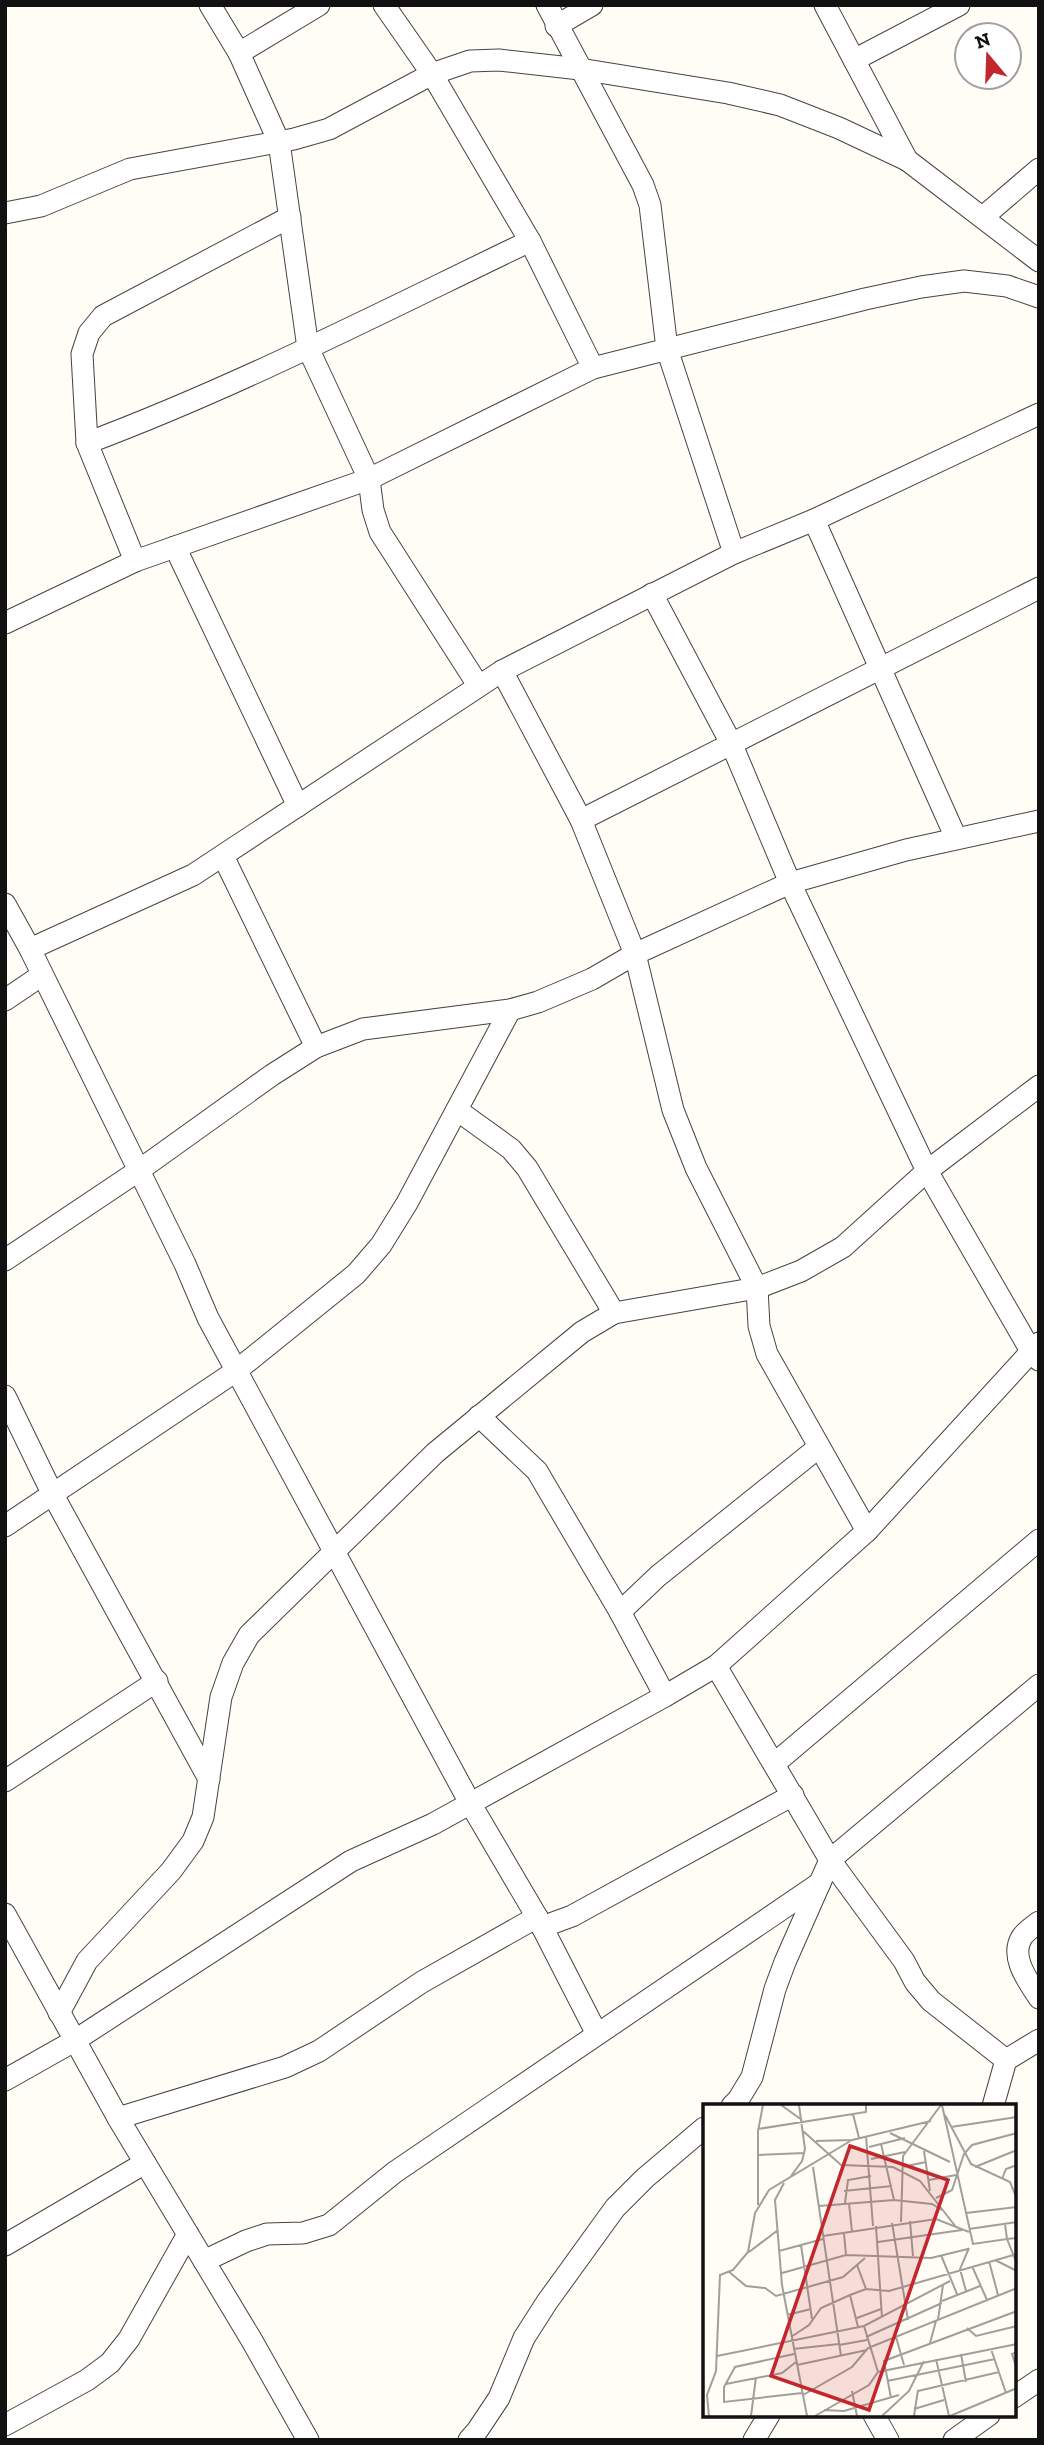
<svg xmlns="http://www.w3.org/2000/svg" width="1044" height="2445" font-family="'Zilla Slab',serif">
<style>
.lines{fill:none;stroke-linecap:round;stroke-linejoin:round}
.street-casing{stroke:#444;stroke-width:23}
.street{stroke:#fff;stroke-width:21}
.inset-road{fill:none;stroke:#a09f9a;stroke-width:2}
.view{fill:#c4262e;fill-opacity:0.15;stroke:#c4262e;stroke-width:3.5}
.inset-edge{fill:none;stroke:#111;stroke-width:3.5}
</style>
<rect width="100%" height="100%" fill="#fffdf5"/>
<g class="lines">
<defs>
<g id="street">
<path d="M210,5L239,53L279,142L308,348L369,479L373,510L380,532L478,685"/>
<path d="M384,5L432,74L530,241L593,368"/>
<path d="M547,5L643,185L650,205L667,349L734,553"/>
<path d="M825,5L907,160"/>
<path d="M556,26L592,5"/>
<path d="M239,53L319,5"/>
<path d="M854,60L959,5"/>
<path d="M5,213L41,206L130,169L294,139L329,129L432,74L470,61L499,60L580,69L728,93L780,105L839,128L907,160L1039,261"/>
<path d="M983,217L1039,169"/>
<path d="M87,443C239,386 384,311 530,241"/>
<path d="M814,520L956,838"/>
<path d="M175,547L298,806"/>
<path d="M135,561L87,443L82,354L89,333L103,316L290,217"/>
<path d="M652,594L732,745L790,883L927,1171L1031,1351L1039,1360"/>
<path d="M5,623L135,561L369,479L593,368L865,299L921,287L964,281L1007,286L1039,297"/>
<path d="M502,671L581,820L635,954L673,1110L696,1168L757,1288L759,1326L767,1354L867,1531"/>
<path d="M581,820L1039,588"/>
<path d="M223,856L316,1047"/>
<path d="M5,904L30,949L185,1264L208,1318L470,1803L537,1917L597,2034"/>
<path d="M30,949L193,875L502,671L734,553L814,520L1039,414"/>
<path d="M5,1000L42,975"/>
<path d="M457,1110L511,1149L527,1168L614,1313"/>
<path d="M5,1260L138,1171L272,1075L316,1047L363,1029L510,1010L538,1002L592,979L635,954L790,883L906,850L1039,821"/>
<path d="M5,1396L53,1495L209,1779"/>
<path d="M479,1416L537,1471L620,1612L665,1696"/>
<path d="M5,1526L236,1371L356,1274L381,1245L407,1203L510,1010"/>
<path d="M620,1612L658,1576L819,1447"/>
<path d="M716,1666L830,1860L904,1961L915,1982L931,2001L1006,2060"/>
<path d="M774,1764L1039,1540"/>
<path d="M5,1781L157,1681"/>
<path d="M5,1914L118,2118L251,2339L308,2440"/>
<path d="M1039,1922C1034,1926 1026,1931 1022,1937C1009,1957 1029,1982 1039,1998"/>
<path d="M542,1927L572,1916L793,1795"/>
<path d="M59,2013L87,1961L171,1871L193,1841L203,1817L221,1697L233,1663L249,1635L435,1453L582,1332L614,1313L757,1288L801,1271L843,1247L927,1171L1039,1086"/>
<path d="M5,2080L74,2041L351,1861L433,1824L665,1696L716,1666L867,1531L1039,1343"/>
<path d="M732,2106L738,2100L752,2077L775,1989L785,1962L830,1860L1039,1685"/>
<path d="M993,2106L1006,2060L1039,2040"/>
<path d="M118,2118L285,2067L319,2051L422,1982L537,1917"/>
<path d="M5,2245L145,2163"/>
<path d="M204,2261L246,2241L267,2234L303,2233L329,2225L395,2172L820,1883"/>
<path d="M1014,2397L1039,2380"/>
<path d="M874,2415L888,2440"/>
<path d="M5,2425L87,2380L110,2363L129,2339L188,2234"/>
<path d="M469,2440L477,2431L499,2398L524,2338L547,2302L615,2208L645,2178L704,2128"/>
<path d="M754,2440L769,2415"/>
<path d="M954,2440L989,2415"/>
</g>
</defs>
<use href="#street" class="street-casing"/>
<use href="#street" class="street"/>
</g>
<g transform="translate(703 2104)">
<rect width="313" height="313" fill="#fffdf5"/>
<path class="inset-road" d="M78,1L99,16M239,1L270,140L304,135L314,160M150,10L156,34M242,11L268,60L307,78L314,95M248,23L314,13M55,25L163,8V1M100,27L138,61L190,63L217,77L253,123M187,29L247,58M163,32L170,122M113,37L149,36L228,17M178,40L191,96M166,43L202,34M221,47L227,87M56,51L101,49M168,55L202,48M110,63L138,252M199,63L223,58M272,63L314,46M88,72L99,57L102,45L96,1M299,75L303,65L314,61M226,76L253,71M81,79L72,96L79,181L104,312M141,87L189,82M233,94L249,86L261,50L269,41L314,29M142,99L145,76L168,72M146,99L149,128M55,101V27L60,1M116,102L191,96L229,100L239,106M263,109L314,103M207,117L210,152M198,118L200,52L238,1M189,119L205,216M302,120L304,135L314,134M173,122L179,214M266,125L314,118M141,130L143,151M120,132L233,115L266,128M175,138L259,126M98,141L109,215M76,147L120,135M46,148L75,126M238,151L254,190M292,156L314,167M286,157L295,191M154,161L163,185M269,162L284,196M25,167L43,182L62,184L73,192L140,173L162,154M79,169L143,151L228,154L265,145M263,187L257,165L266,144M147,191L155,223M239,197L277,182M84,211L108,205M154,214L178,205M235,216L240,181M161,222L175,268M264,224L273,232L314,222M88,233L106,221L118,204L147,191L163,185L186,187L314,150M163,233L239,199M193,233L201,261M227,239L233,217M136,241L164,236M90,245L136,240M288,245L303,289M314,248L309,250L314,265M91,250L32,263L21,283V298L99,289M258,250L263,278M14,252L161,222L247,177M233,255L246,312M94,261L164,246M184,277L292,255M23,280L79,269L93,258M149,287L154,312M215,287L296,268M100,291L149,263L165,244L314,184M188,294L181,257L314,207M211,305L241,296M121,306L141,307L196,291M6,312L4,291L13,267L17,171L30,166L45,148L52,109L66,86L149,36M48,312L53,273M112,312L166,281L175,268L314,240M179,312L206,287L221,257M211,312L215,286M247,312L314,284"/>
<path class="view" d="M147,42L245,76L166,306L68,272Z"/>
<rect width="313" height="313" class="inset-edge"/>
</g>
<rect width="1044" height="2445" fill="none" stroke="#111111" stroke-width="14"/>
<g transform="translate(988 56) rotate(341)"><circle r="33" fill="#ffffff" stroke="#a0a0a0" stroke-width="2"/>
<path d="M0-5L12 26L0 18L-12 26Z" fill="#c4262e"/>
<text y="-10" font-size="19" font-weight="bold" text-anchor="middle" fill="#111111">N</text>
</g>
</svg>
